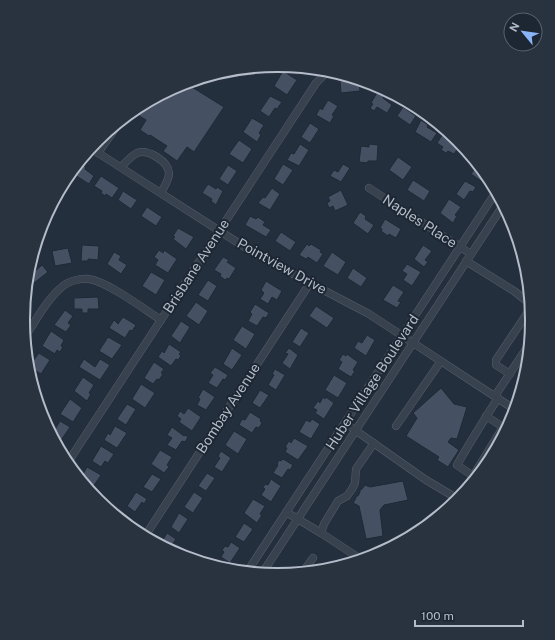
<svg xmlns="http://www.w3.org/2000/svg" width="555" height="640" font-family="'Public Sans',sans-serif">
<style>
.building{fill:#455162;stroke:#1f2835}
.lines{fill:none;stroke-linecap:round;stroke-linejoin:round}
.minor-casing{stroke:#565f6c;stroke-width:8}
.minor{stroke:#38414e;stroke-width:7}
.labels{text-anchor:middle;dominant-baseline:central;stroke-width:4;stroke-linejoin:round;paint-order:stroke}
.street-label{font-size:14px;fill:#b4bcc9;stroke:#1d2633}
.rim{fill:none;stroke:#b4bcc9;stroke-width:2}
</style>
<rect width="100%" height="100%" fill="#242f3e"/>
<g class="building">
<path d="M283,71L297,80L287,95L274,86Z"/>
<path d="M349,80L359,82L360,91L341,93L340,81Z"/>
<path d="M187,84L224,107L194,152L187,147L177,161L163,151L167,146L150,135L149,136L140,130L146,120L136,114L161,98L165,100L171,91L180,85Z"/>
<path d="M378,91L384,96L383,98L392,105L387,113L377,107L374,111L370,108L373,104L371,103Z"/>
<path d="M270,96L282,102L277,109L275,108L269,117L260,111Z"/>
<path d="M328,100L338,106L332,115L334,116L330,123L316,115L320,108L322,110Z"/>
<path d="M403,107L416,116L410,125L397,116Z"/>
<path d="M252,118L264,125L259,133L261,135L257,142L243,132Z"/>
<path d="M421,120L428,125L427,127L437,133L431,142L415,132Z"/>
<path d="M310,123L319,129L310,143L301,137Z"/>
<path d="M443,134L460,145L454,154L448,151L446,153L441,150L443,147L437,143Z"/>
<path d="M239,140L252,149L243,163L229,154Z"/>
<path d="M300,144L309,150L299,166L287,160L291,153L294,154Z"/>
<path d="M369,144L378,145L377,161H368L367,163L359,162L361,146L369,147Z"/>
<path d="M398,157L412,167L403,180L389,170Z"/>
<path d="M81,164L86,167L85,169L94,176L89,184L75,175Z"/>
<path d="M283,164L293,170L283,185L274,179Z"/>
<path d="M343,164L350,168L341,182L330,176L334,170L338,172Z"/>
<path d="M228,165L237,171L228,185L219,179Z"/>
<path d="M476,167L483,178L481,181L471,174Z"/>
<path d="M101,176L119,188L112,198L106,194L105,196L101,193L102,191L94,186Z"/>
<path d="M413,180L430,191L424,201L407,190Z"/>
<path d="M465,181L476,187L473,192L470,191L464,200L456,194Z"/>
<path d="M208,184L216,189L217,187L223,191L216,205L211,201L212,199L202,193Z"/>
<path d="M272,188L280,194L270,210L258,203L263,197L265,198Z"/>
<path d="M341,190L348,205L335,211L333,206L329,208L327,203L330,201L328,197Z"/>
<path d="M123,191L137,200L131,209L118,200Z"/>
<path d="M449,199L461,207L455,215L457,216L453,223L440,213Z"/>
<path d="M147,207L162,217L156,226L141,216Z"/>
<path d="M360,212L366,216L365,219L374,225L368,234L353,223Z"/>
<path d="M250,216L256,219L258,217L265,222L263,225L271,230L266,237L245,225Z"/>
<path d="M385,219L401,229L396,238L389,234L388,236L381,231L382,229L380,228Z"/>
<path d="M178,228L194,237L186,249L173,239L175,237L173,236Z"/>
<path d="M281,232L296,242L290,251L275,241Z"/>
<path d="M307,244L309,246L311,244L321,250L320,252L323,254L317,263L308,257L306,259L299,255Z"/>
<path d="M82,245L99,246L98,260L88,259V261H81Z"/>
<path d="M423,245L432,251L425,260L428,262L424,267L414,259Z"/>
<path d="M68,248L72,263L55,266L52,251Z"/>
<path d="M159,250L163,253L164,250L177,259L168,273L155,265L158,260L154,257Z"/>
<path d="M114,252L121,256L119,260L127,265L121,274L107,264Z"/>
<path d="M332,252L346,262L338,275L323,266Z"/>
<path d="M223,257L229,260L227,262L236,268L229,279L227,278L225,280L220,276L221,274L214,270Z"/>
<path d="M407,264L421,272L412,286L403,280L407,274L402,271Z"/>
<path d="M42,265L48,272L34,283L31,280L33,269L35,271Z"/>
<path d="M353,268L367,278L361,287L347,278Z"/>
<path d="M151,272L165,280L156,295L142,286Z"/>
<path d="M208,280L217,286L208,301L198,295Z"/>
<path d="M266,281L282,291L277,300L272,297L268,304L260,299L264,293L261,290Z"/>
<path d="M393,285L404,292L398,301L401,302L397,308L383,300Z"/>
<path d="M29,289L33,292L27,302Z"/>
<path d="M98,297L99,309H88V313H82V309H74V298Z"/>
<path d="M196,302L208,311L199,325L186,316Z"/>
<path d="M255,304L269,313L266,318L263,317L257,326L248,321L252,314L250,312Z"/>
<path d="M316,306L334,318L327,328L309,316Z"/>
<path d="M65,310L73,316L68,323L71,325L66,332L54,325Z"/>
<path d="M123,317L136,325L132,331L130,330L125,338L109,328L114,320L118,324Z"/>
<path d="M181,321L190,327L180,343L171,336Z"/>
<path d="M242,326L255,334L246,349L233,340Z"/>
<path d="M301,328L309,333L300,347L292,342Z"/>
<path d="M51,331L64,340L61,346L63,347L60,352L57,350L55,354L42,346Z"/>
<path d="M367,335L375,340L366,356L354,348L358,341L362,343Z"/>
<path d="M108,337L122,345L112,359L99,351Z"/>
<path d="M169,344L181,352L179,354L181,356L178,360L176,359L171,366L158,357L162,351L164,353Z"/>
<path d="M232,348L242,355L232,370L223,364Z"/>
<path d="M289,348L298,355L290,369L282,363L288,354L285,353Z"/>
<path d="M39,353L50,360L41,374L33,369L31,360L33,361Z"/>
<path d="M343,354L346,356L347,354L358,362L353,370L355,371L351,377L338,369L342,362L339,360Z"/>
<path d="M84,359L95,367L100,359L110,365L100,380L79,367Z"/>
<path d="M154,362L164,369L161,373L163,374L159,380L157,379L153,384L144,378Z"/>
<path d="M215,367L228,375L225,380L223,379L217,388L208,383L213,375L210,373Z"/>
<path d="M275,369L285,375L276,390L268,385L274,375L272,374Z"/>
<path d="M334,375L347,383L338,398L325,390Z"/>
<path d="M83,377L94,385L89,393L91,394L87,401L74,391Z"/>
<path d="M141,384L155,393L145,408L132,399Z"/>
<path d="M441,388L454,404L467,407L457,439L451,438L448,442L459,450L448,467L437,460L439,457L406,436L417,418L413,413Z"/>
<path d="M203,389L215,397L206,410L197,405L200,399L198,398Z"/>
<path d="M260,390L269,395L260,408L252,403Z"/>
<path d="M323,397L325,399L326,397L334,403L324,419L315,413L317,410L313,408L318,401L320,403Z"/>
<path d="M70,399L82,408L73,422L60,414Z"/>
<path d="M127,404L136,409L126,425L117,419Z"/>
<path d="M188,408L201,417L192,431L179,422L181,419L177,416L180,411L184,414Z"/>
<path d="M250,412L261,419L260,421L262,423L259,428L256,427L252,433L239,425L242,419L245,420Z"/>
<path d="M312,419L320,424L311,439L299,432L306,420L310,422Z"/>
<path d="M60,421L70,427L60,442L53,433Z"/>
<path d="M115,426L127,433L117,448L104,440L108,433L110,435Z"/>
<path d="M172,427L184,436L185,435L188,437L185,442L182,441L176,450L167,445L172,438L167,435Z"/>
<path d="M234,431L247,439L238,454L225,445Z"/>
<path d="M294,438L308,446L298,460L285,452L287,448L285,447L289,441L291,443Z"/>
<path d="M101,446L114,454L108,463L105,461L101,467L92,461Z"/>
<path d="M160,450L172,457L167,465L169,467L164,473L151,464Z"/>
<path d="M221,451L231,458L222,472L214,467L220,458L218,456Z"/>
<path d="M283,459L293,465L290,470L288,469L282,478L273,473L278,465L277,464L279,460L281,461Z"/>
<path d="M87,467L101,475L91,490L82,476Z"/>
<path d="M207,473L215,478L206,491L198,486Z"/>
<path d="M152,474L161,479L152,492L143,487Z"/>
<path d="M271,479L281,486L271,502L261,495L265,489L263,488L265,484L268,485Z"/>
<path d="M403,481L408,500L384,505L380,510L383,536L366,539L359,506L353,503L356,498V496H358L360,492V490L362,489L365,485L370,487Z"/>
<path d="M136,492L147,499L144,504L142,502L135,512L127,506Z"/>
<path d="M194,492L203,498L193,513L184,507Z"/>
<path d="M253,499L265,506L260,514L262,515L257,523L244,513Z"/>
<path d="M121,511L134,520L132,523L119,514Z"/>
<path d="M179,513L188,519L179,533L171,527Z"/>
<path d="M244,523L253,529L244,542L235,537Z"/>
<path d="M167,533L176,539L170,548L161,543Z"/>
<path d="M231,542L240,548L230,563L221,557L224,552L222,550L225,546L228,547Z"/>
</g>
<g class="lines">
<defs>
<g id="minor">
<path d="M92,149L257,255L369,314L514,409"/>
<path d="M98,153L115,129"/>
<path d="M121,167C126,162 131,156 137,153C148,149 168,161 169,173C169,180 164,187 161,193"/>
<path d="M369,188L471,254"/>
<path d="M466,261L514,291L528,302"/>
<path d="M26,335C37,319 47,299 63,286C69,281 81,278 89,279C108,282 144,309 161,320"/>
<path d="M510,374L496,365V360L530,309"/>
<path d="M495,396L526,349"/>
<path d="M486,416L503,427L473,476L457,465C470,442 484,420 498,398"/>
<path d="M345,423L426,480L458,499"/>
<path d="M396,426L441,361"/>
<path d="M70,459L316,83L324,75"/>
<path d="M286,512L321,533"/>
<path d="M147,533L310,283"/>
<path d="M359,558L321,533L324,524L338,501L347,496L352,489L355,483L356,469L374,443"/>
<path d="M249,569L494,195"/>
<path d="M305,569L313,558"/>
<path d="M263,572L502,207"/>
</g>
</defs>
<use href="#minor" class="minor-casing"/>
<use href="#minor" class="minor"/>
</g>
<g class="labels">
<g class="street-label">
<text transform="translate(420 221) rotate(33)">Naples Place</text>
<text transform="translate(196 266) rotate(-57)">Brisbane Avenue</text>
<text transform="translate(282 266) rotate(29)">Pointview Drive</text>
<text transform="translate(372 382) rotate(-57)">Huber Village Boulevard</text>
<text transform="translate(228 408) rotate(-57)">Bombay Avenue</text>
</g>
</g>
<path d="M0 0H555V640H0ZM277 72H278A247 247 0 0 1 525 319V321A247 247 0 0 1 278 568H277A247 247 0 0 1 30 321V319A247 247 0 0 1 277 72Z" fill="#29323f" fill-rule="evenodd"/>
<path class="rim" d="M277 72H278A247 247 0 0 1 525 319V321A247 247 0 0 1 278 568H277A247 247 0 0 1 30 321V319A247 247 0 0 1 277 72Z"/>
<g transform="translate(523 32) rotate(299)"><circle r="19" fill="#1d2633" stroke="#59626f"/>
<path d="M0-3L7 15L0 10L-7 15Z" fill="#8ab4f8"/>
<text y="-6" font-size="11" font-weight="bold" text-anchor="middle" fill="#b4bcc9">N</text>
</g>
<path d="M415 620v6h108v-6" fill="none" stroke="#b4bcc9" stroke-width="2"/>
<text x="421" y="620" font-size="12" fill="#b4bcc9" stroke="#1d2633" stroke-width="3" paint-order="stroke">100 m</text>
</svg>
